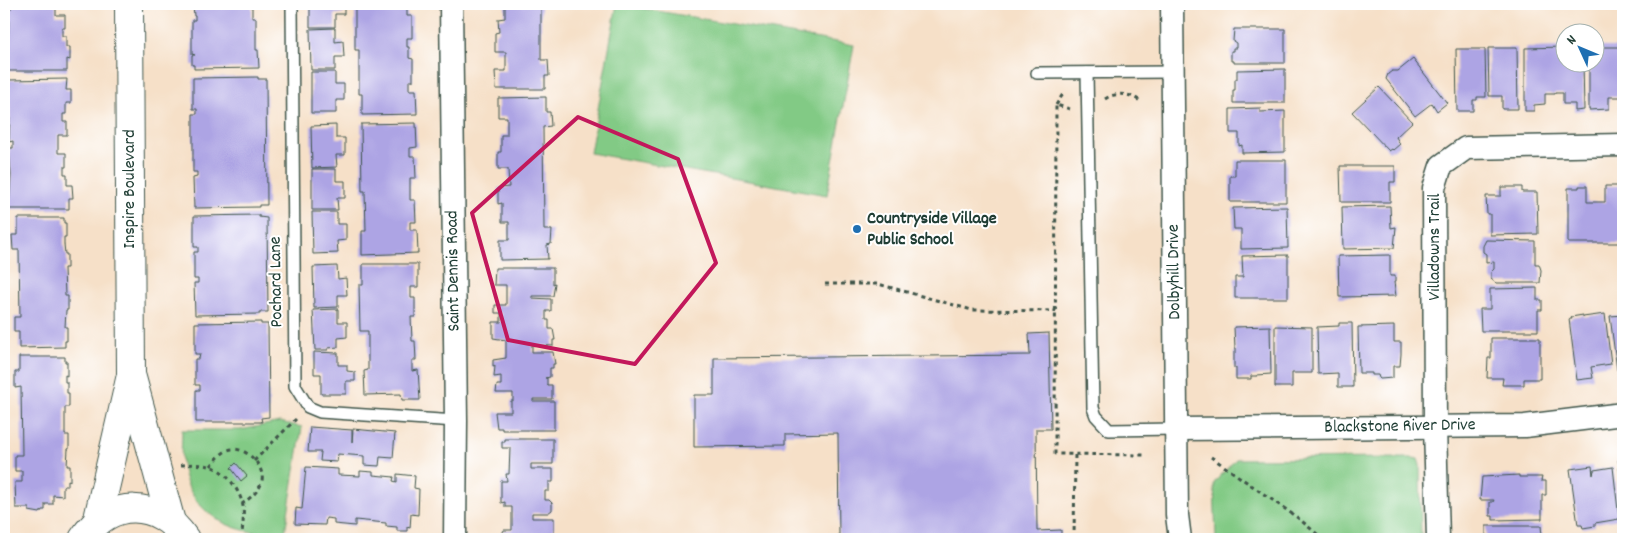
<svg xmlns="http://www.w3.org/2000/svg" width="1627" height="543" font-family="Dekko,sans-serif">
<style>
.green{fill:#82ca85;stroke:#50845c}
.building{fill:#ada4e4}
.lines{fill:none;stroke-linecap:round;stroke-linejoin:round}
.lane-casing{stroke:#3f554a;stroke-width:14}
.street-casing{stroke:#3f554a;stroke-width:25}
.secondary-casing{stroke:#3f554a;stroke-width:30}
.path{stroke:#3f554a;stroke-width:3;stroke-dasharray:4 4;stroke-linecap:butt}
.lane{stroke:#fff;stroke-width:11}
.street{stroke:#fff;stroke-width:22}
.secondary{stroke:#fff;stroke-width:28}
.marked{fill:none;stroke:#c2185b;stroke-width:4;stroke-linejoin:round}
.poi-dot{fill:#1f6fb2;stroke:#fff;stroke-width:2}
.labels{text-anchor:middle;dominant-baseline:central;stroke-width:4;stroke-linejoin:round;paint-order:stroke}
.street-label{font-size:18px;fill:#1f3d34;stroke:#fff}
.poi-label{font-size:18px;font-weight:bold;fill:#1f3d34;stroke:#fff;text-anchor:start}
</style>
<rect width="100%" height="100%" fill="#fff"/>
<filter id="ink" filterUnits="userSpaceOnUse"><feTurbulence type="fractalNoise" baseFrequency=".02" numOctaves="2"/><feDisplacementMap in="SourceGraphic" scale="10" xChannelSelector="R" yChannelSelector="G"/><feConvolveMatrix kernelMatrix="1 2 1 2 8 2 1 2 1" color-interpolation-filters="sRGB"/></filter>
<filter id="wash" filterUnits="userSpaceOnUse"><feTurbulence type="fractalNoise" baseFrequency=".0096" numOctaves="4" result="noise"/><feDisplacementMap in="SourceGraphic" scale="20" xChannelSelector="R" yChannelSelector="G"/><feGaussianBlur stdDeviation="1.12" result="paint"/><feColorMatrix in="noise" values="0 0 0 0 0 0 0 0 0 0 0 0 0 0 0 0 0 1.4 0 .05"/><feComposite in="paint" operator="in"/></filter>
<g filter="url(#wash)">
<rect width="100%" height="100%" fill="#f6e0c8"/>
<g class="green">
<path d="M617,4L854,45L827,195L590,153Z"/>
<path d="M280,422L302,427L285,532C274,532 263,533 253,532C219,527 189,505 183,469C180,456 182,443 182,430H240Z"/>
<path d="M1413,458L1418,459L1420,465L1421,539H1216L1214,483L1236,459Z"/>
</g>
<g id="blocks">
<g class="building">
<path d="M11,4H56V15H65V28H62V36H66V47H70V60L67,59V71H8L9,9H11Z"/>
<path d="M193,4H252V18H256V50H258L259,68L194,69V65H192V55H195L192,54V20H195V16H194Z"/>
<path d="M310,4H344V14H335V27H310Z"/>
<path d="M355,4H414V7H407V16H412V38H407V47H409V58L413,59V81H409V90H416L417,114L362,115V94H359V50H355Z"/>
<path d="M505,4H541V60H548L549,76H545V89H496L495,71H506V52H495V33L499,32L498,19L505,18Z"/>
<path d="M335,28V42L343,41L344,57H335V70H311L310,29Z"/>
<path d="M1234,29H1285V63H1234V61H1231V51H1233V48H1236V43L1233,41Z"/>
<path d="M1564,47V62H1583L1584,110L1575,111V104H1563V93H1555V94H1545V104L1534,105V111H1525V48Z"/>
<path d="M1594,47H1623V97H1609V109L1589,110V62H1594Z"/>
<path d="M1488,48H1517L1518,109H1502V96H1489Z"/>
<path d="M1456,49H1485L1486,97H1477V100H1473V111H1457Z"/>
<path d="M1413,59L1447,103L1437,111L1432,103L1415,116L1386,79L1388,74L1392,71H1398Z"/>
<path d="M1285,69V103H1233V90H1235V79H1237V70Z"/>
<path d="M311,72H335V84H344V100H336V113H311Z"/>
<path d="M258,77V79H266L267,205H259V207L194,208L193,178L197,177V172H193V114H197V109H193V78Z"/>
<path d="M67,79L66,90H71V103H66V114H63V122H67V135H58V153H66V167H64V174H67V185H72L73,198H69V209H9L11,175L9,148H13V141L9,142L10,115L8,80Z"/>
<path d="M1379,87L1412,122L1396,137L1400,144L1393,150L1392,149L1389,151L1352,112Z"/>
<path d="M546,97V112H550L551,126L543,127L544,230H552L551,244L547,245L548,259L500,260V240H509V222H502V203L498,204V188L509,187L508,169H498V152H501V135H507V117H498V98Z"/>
<path d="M1260,108V112L1285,111V152L1242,153V145L1239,146V133H1230V109Z"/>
<path d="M416,123L417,147L410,148V156H415L416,178H410V200H415L416,222H410V230H417L418,253L362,255V231H366L365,191H362L361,124Z"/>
<path d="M336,125V138H345V155H336L337,167L312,168L311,126Z"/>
<path d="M1235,160H1286V202H1230V176H1235Z"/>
<path d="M1340,166H1395V182H1390V202H1341Z"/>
<path d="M312,169H336V181H345V198H337L338,210H312Z"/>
<path d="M1579,186H1587V202H1605V186H1623V243H1568V188H1579Z"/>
<path d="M1501,187H1522V192H1537L1538,234L1490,235V214H1487L1486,196H1501Z"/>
<path d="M1390,206L1391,228L1396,227L1394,248L1343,249L1342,207Z"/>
<path d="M1287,207L1288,248L1241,249V229H1234L1233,208Z"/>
<path d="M312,212H337V224H346V240L337,241L338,253L313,254Z"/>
<path d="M259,215V217L267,218L268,312H260V314L195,315L194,283H198V279H194V252H198V247H194V216Z"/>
<path d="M18,218H64V223H66V237H64V244L65,254H67V268H64L65,296H68V310H66L65,327H67V341H65V347L19,348V332H14V317H20L19,250H13L12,235H18Z"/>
<path d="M1486,240L1535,241V264H1539L1541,270L1540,283H1496L1491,279V272L1494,269V262L1486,263V254L1483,252V246Z"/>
<path d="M1288,255V298H1235V277H1243L1242,256Z"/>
<path d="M1390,255V276H1395V282H1394L1396,296L1339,297L1338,256Z"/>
<path d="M363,264H418V287H411V298H415V317H411L412,341H415L416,360H412V371L418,370L420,400H402L401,394L365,395L364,371L368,370V331H360L359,285H363Z"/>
<path d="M337,266L338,279L346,278L347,295H338V307L314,308L313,267Z"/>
<path d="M495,268H553V284L555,283L553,296H532V298L551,299V311H546V320H549V329H553L555,340H553V346L532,345V352H553L555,364H553V368H550V377L545,378H547V385H552V399H533V401H554V430H502V428H497L495,412H511V401H513V393H496L497,385H501V376L494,377L495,366L493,367V360L506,358V340L493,338V322H501V313H495V305H506V285H494Z"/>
<path d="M1537,288V300H1542V310H1538V331H1481L1480,309H1490V289Z"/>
<path d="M338,309V322H347V337L338,338V347L328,348V350H315L313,310Z"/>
<path d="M1605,314L1611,364L1591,367L1593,378L1577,380L1569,319H1572L1571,317L1583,315V317Z"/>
<path d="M1623,315V370H1617L1610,316Z"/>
<path d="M261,322V324H268L269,417L261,418L262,422H196V390H200V385H195V359H199L200,354H195V323Z"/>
<path d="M1339,323H1352L1353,387H1338V373L1318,374L1317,327L1339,326Z"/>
<path d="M1270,326L1271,374L1257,375V376H1251V379H1236V368H1234V352H1236V348H1235L1234,327Z"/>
<path d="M1275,326L1312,327V373H1292V387H1275Z"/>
<path d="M1394,326V342H1401V354L1400,366H1393V378L1380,379L1379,378L1378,375H1372V373H1359L1358,327Z"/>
<path d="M1049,333L1051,429H1036L1037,531L1061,530V539H839L838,433L785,434V446L694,447V395H714V358L1030,355L1029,334Z"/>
<path d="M1491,338H1540V379H1524V385H1502L1503,378H1487L1488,358H1491Z"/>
<path d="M314,352L338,353V365H347V371L355,372V381H346V394H321V374H314Z"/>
<path d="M19,357H65V362H67V376L65,375V382H67V393H69V407H65V435H69V449H68L67,466H70V481L68,480V486H63V496L53,495V504H45V510H42L40,513L29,511V508H16L15,482H22V471H15V455H22L21,387L15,388V372H19Z"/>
<path d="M310,427L352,430V443L353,429L395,433L393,458L380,457L379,466L364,465V456L338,454L337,462L320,461L321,452H308Z"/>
<path d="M505,439H553V464H531V469H553V482H549V491H545V500H549L552,503V510L548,513H532V518H554V539H502V534L504,530H512V507H505V502L501,503V481H507L506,474H509L510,448H502V442H505Z"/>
<path d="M1623,459V490H1622L1618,460Z"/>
<path d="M236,463L247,476L241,481L231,468Z"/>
<path d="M1592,466L1593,475L1594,470L1613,467L1619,519L1595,523V526L1583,528L1582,525H1578L1570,469Z"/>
<path d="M306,467L338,469V475L360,476V471L373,472V475L394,477L393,481L397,482V474L415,476L414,488L419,489L418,515L411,514L410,528L407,527V531H397V527L386,526V523L355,520V526L334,524V519L326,518L325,525L295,524L296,508L302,509Z"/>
<path d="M1519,475V477H1542L1541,481H1546V495H1542V519L1493,520V516H1490V502H1493L1494,500H1480L1482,477Z"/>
<path d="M1486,526H1541L1542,536H1545V539H1486Z"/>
</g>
</g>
</g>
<g filter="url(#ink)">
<use href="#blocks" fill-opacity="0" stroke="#3f554a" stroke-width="1"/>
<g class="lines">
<defs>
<g id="lane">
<path d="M292,4L295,386L308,407L320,412L456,421"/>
<path d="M1037,73L1173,72"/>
<path d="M1087,73L1093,408L1096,416L1109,430L1177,429"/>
</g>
<g id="street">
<path d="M451,4L456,421L455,539"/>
<path d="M1172,4L1177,515L1180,539"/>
<path d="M1177,429L1525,426L1623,414"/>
<path d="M1438,539L1435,426L1434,188L1441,166L1466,148L1623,145"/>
</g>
<g id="secondary">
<path d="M132,378L171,522"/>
<path d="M97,523L131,375L129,4"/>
<path d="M83,539C109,498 159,499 185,539"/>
</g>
</defs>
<use href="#lane" class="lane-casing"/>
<use href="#street" class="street-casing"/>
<use href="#secondary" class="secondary-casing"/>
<g class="path">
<path d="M1105,99C1115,92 1130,93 1140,101"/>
<path d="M1056,105L1063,94"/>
<path d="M1070,109L1056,105L1055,454L1144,455"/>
<path d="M825,284H878L972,310L1056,311"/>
<path d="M1211,457L1298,518L1323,539"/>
<path d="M254,461L296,419"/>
<path d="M181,465C190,464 200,464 209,466C225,469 240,490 243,506C244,515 243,524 242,533"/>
<path d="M211,466C216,460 221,453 228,450C245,444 268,468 261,484C258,492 249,499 242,504"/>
<path d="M1063,537H1074"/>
<path d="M1074,539L1075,454"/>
</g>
<use href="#lane" class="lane"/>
<use href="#street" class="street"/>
<use href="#secondary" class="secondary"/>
</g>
</g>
<path class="marked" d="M578,117L678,159L716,263L635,364L508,340L472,213Z"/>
<circle class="poi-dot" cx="857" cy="229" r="5"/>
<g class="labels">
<g class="street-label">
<text transform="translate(130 189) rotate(-90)">Inspire Boulevard</text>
<text transform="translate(1435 247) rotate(-90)">Villadowns Trail</text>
<text transform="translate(454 271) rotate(-91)">Saint Dennis Road</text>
<text transform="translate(1175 272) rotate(-91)">Dolbyhill Drive</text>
<text transform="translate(277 282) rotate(-91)">Pochard Lane</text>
<text transform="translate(1400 427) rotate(-1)">Blackstone River Drive</text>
</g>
<g class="poi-label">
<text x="867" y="219">Countryside Village<tspan x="867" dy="21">Public School</tspan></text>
</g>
</g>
<rect width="1627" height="543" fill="none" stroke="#fff" stroke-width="20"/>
<g transform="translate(1580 48) rotate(314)"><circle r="24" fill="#ffffff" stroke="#a5b1ae"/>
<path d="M0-4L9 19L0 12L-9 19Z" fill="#1f6fb2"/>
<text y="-8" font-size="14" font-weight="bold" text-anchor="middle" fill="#1f3d34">N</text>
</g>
</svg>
